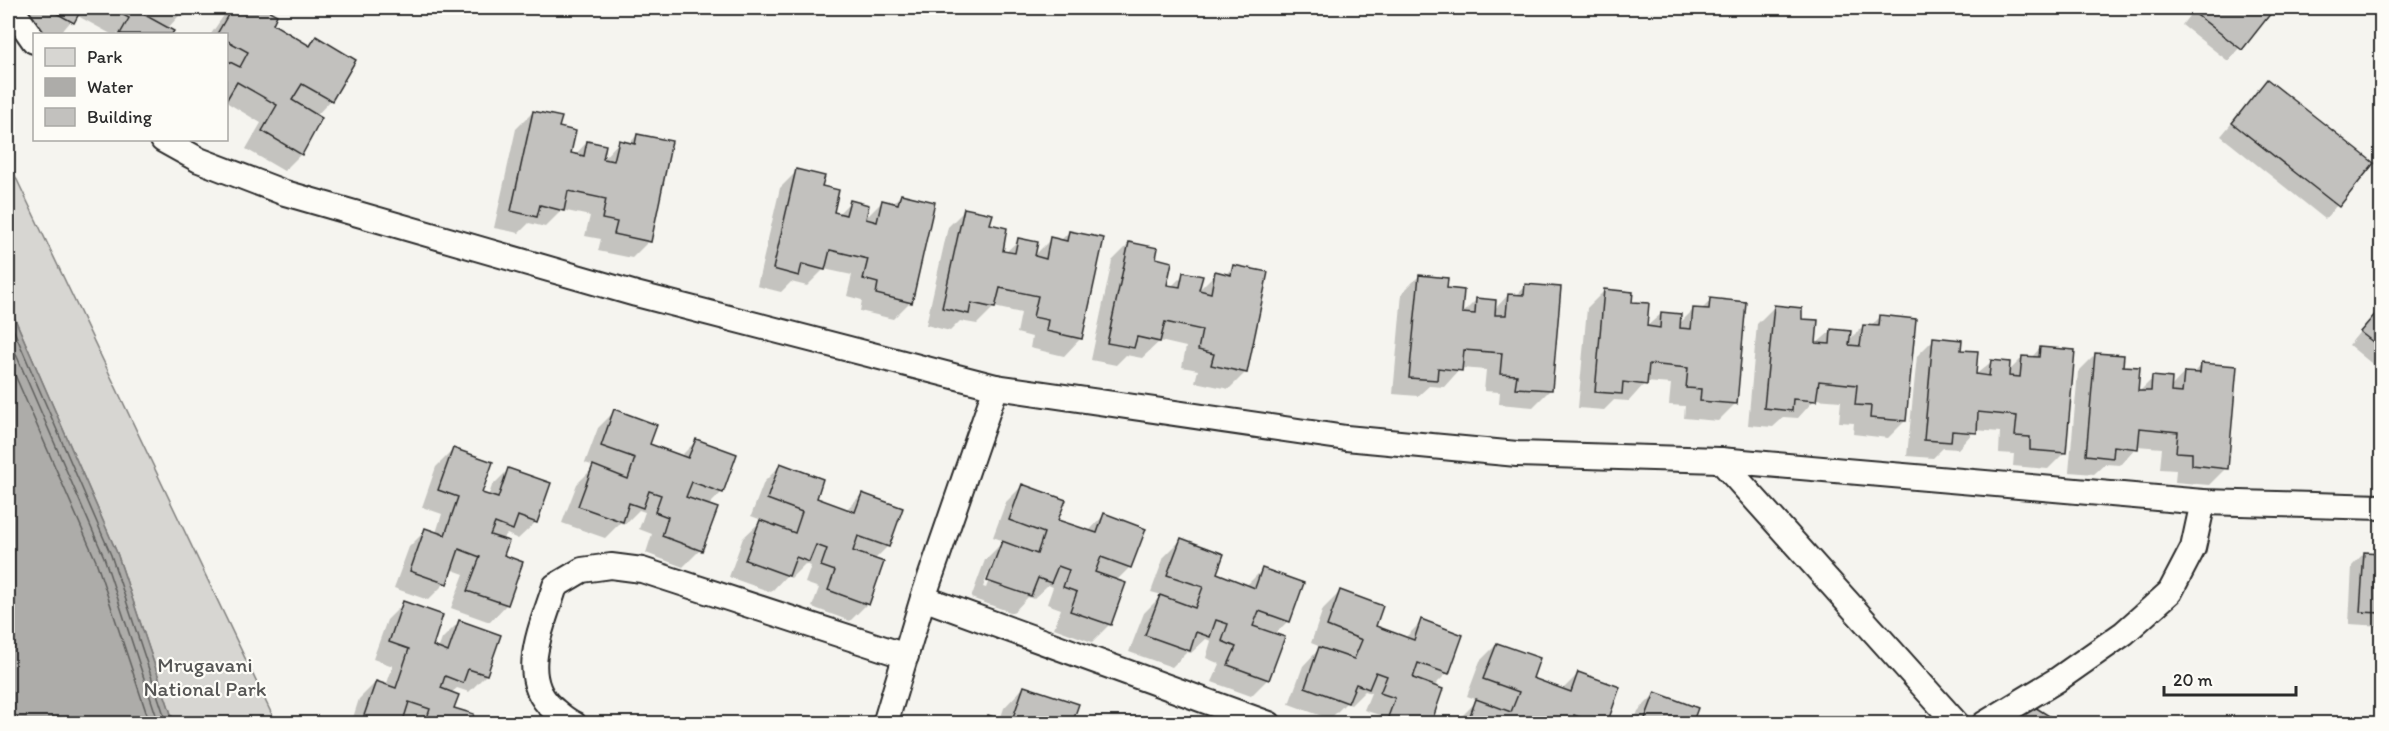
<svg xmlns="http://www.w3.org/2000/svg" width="2389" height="731" font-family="Itim,sans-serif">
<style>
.green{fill:#d7d6d2;stroke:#81807e;stroke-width:1.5}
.water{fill:#adaca9;stroke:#797877;stroke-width:1.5}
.shadow{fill:#0003;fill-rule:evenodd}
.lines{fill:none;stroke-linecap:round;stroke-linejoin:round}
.shore{stroke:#5f5f5d;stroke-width:1.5}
.building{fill:#c2c1be;stroke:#2b2b2b;stroke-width:1.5}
.lane-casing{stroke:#2b2b2b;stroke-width:28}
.lane{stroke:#fdfcf7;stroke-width:24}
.labels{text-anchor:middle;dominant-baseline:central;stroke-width:4.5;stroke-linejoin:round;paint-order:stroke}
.park-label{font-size:21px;fill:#565655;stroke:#fdfcf7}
</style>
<rect width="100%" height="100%" fill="#f5f4ef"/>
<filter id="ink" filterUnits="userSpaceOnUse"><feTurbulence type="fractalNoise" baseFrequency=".0167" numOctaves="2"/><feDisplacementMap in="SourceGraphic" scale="12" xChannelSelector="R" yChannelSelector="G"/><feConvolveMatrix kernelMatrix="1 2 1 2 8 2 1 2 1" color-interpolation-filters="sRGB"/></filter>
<g filter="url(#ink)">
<path class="green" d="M8,161L276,723H174L117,553L8,303Z"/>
<path class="water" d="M8,303L117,553L174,723H8Z"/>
<g class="shadow">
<path d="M28,8H186L167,29L172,32L170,34H111L76,15L60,34H48L21,19Z"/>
<path d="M229,8H261L275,16L271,25L308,46L316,38L331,100L316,116L301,154L284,171L246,149L261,123L226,102V34H211Z"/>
<path d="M2195,8H2273L2228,61L2182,25Z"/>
<path d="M2267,81L2372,164L2325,219L2221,136Z"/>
<path d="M533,112L557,128L569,155L574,156L587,142L602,160L619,142L629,144L637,135L649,241L632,258L598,251L601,239L585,236L590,216L562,210L545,227L529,223L519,233L494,228L516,129Z"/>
<path d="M797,171L820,187L832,213L837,215L850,202L865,219L882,202L892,204L901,195L910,302L893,319L860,311L862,300L847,296L852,275L824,269L807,286L791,282L781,292L757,286L780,188Z"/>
<path d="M965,210L988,226L1001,252L1005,253L1019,240L1033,257L1051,239L1060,241L1069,232L1081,338L1064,356L1030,348L1032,337L1017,333L1021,313L994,307L977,324L960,321L950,331L926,325L948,227Z"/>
<path d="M1129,244L1154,259L1166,286L1171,287L1184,274L1198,291L1216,273L1225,275L1234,266L1246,372L1229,389L1195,382L1198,370L1182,367L1186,347L1160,341L1142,358L1126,355L1116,365L1091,360L1112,261Z"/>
<path d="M1419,276L1445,289L1460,316L1477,299L1494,310L1508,295L1516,296L1526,286L1550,390L1533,407L1499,404L1500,392L1484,391L1486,370L1461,368L1444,387L1429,386L1418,396L1393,394L1402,293Z"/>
<path d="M1604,291L1630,303L1645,328L1662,313L1679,324L1694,309L1701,310L1711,300L1735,404L1718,421L1684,418L1685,406L1669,405L1671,384L1646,382L1629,401L1614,400L1604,410L1578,408L1587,308Z"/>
<path d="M2382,305V372L2349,345Z"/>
<path d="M1774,307L1800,320L1815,345L1832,330L1848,341L1863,326L1870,327L1880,317L1905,421L1888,438L1853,434L1854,423L1839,422L1841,401L1815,399L1798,418L1784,417L1773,427L1748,425L1757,324Z"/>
<path d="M1934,339L1960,351L1974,376L1991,362L2008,372L2023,357L2031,358L2040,348L2065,452L2048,469L2013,466L2014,454L1999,453L2000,432L1975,430L1958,449L1943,448L1933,458L1907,456L1917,356Z"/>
<path d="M2095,355L2121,367L2137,394L2153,378L2170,388L2184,373L2192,374L2202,364L2226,468L2209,485L2175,482L2176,470L2160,469L2162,448L2137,446L2120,465L2105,464L2094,474L2069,472L2078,372Z"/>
<path d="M615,411L649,445L680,457L696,441L722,492L708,506L700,550L683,567L646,553L652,534L639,529L645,512L639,510L625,524L620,523L605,538L562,523L577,484L595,466L585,463L598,428Z"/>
<path d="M453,450L480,494L488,497L492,486L509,469L536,522L518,539L507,534L501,540L507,604L490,622L451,608L464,574L450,569L445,583L428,600L394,588L409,547L426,530L436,533L442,514L422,507L436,467Z"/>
<path d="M781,465L815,499L846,510L862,494L888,546L874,560L867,604L850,621L812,607L819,588L805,583L811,566L805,564L791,578L786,576L771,592L729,577L743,538L762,520L751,516L764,482Z"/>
<path d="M1023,485L1056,520L1088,532L1104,515L1130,567L1116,581L1125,584L1109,625L1092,642L1054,628L1061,609L1047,604L1053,587L1048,585L1033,599L1028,597L1013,613L971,598L985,560L1004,541L993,537L1006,502ZM993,561H996L986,588L983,587Z"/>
<path d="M1181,540L1215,574L1246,586L1262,570L1288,621L1274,635L1268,679L1251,696L1212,682L1220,664L1206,658L1211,641L1206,639L1191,653L1187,652L1172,667L1129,652L1144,613L1162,595L1151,592L1164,557Z"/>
<path d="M2364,553L2382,554V626L2349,624L2352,566Z"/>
<path d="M1340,592L1374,627L1405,638L1422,621L1447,673L1433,687L1429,724H1376L1379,715L1364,710L1371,693L1365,691L1351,705L1346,703L1330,719L1289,704L1303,666L1321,647L1311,643L1323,609Z"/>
<path d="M404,603L431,647L438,650L442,639L459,622L486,675L469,692L457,688L451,693L453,709L469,724L401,722L400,724H351L359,699L376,682L386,686L393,666L373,659L387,620Z"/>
<path d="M1497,644L1531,679L1562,690L1578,674L1605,724H1458L1460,718L1478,700L1467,696L1480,661Z"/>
<path d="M1024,687L1071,724H981L988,717L1000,720L1004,708Z"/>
<path d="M1655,694L1690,724H1633L1638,711Z"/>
</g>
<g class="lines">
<g class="shore">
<path d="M8,317L111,555L167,724"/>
<path d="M8,336L104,557L159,724"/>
<path d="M8,359L96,561L150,724"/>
</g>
</g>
<g class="building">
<path d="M47,8H82L74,23Z"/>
<path d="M110,8H147L143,14L174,31L172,34H120L129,18Z"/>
<path d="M172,8H188L184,15Z"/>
<path d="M232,8H264L277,15L273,24L310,46L316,36L356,60L332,101L302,84L292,100L322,118L302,155L262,131L277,105L237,82L226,101V60L240,67L248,52L226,40V34H217Z"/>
<path d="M2196,8H2275L2242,50L2193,12Z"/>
<path d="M2267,79L2374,163L2339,207L2232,123Z"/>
<path d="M533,111L562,117L559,127L576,131L571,153L584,156L587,141L606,145L603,159L614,161L619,140L635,144L637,134L672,141L651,242L614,234L617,222L602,219L606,199L568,191L564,211L540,205L537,217L511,211Z"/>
<path d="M796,169L825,176L822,186L839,190L834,212L846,215L850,200L869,205L866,219L877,222L882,200L898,204L901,194L935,202L912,303L876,294L878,283L863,279L868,259L830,250L825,270L802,264L799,276L773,269Z"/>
<path d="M964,208L993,214L990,224L1007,228L1003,251L1015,253L1018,238L1038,242L1035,256L1046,259L1050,237L1067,241L1069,231L1104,238L1082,339L1046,331L1048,320L1033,317L1038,296L1000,288L995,308L971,303L969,314L942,308Z"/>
<path d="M1129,242L1158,248L1156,258L1172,262L1167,285L1180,287L1183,272L1203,276L1199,290L1211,293L1215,271L1231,275L1233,265L1268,272L1247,373L1211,365L1214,354L1198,350L1202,330L1165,322L1160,342L1137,337L1134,348L1107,343Z"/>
<path d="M1419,275L1448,278L1447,288L1464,290L1462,313L1475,314L1476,298L1496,300L1495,315H1506L1508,294L1524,295L1525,284L1561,287L1552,390L1515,388L1517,375L1500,374L1502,353L1464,350L1462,371L1438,368L1437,380L1409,378Z"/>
<path d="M1604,289L1633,292L1632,302L1649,303L1647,326L1660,328L1661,312L1681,314L1680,328L1691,329L1693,308L1709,309L1710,298L1746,302L1737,404L1700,401L1701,389L1686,388L1688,368L1649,364L1647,385L1623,382L1622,394L1595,392Z"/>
<path d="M1774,305L1802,308V319L1818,320L1816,343L1830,344L1831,329L1851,331L1849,345L1860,346L1863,325L1879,326L1880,315L1916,319L1906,421L1870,418L1871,406L1855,405L1857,385L1819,381L1816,401L1793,399L1792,411L1764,408Z"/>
<path d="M2382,306V349L2360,332Z"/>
<path d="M1933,337L1962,340L1961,350L1978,351L1976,374L1989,376L1991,360L2010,362L2009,376L2020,377L2022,356L2039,357L2040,347L2075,350L2066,453L2030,450V437L2015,436L2017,416L1978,412L1977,433L1952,431L1951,442L1924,440Z"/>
<path d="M2095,353L2124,355L2123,366L2140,367L2138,391H2151L2152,376L2172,378L2171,392L2182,393L2184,372L2200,373L2201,363L2237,366L2228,469L2192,465V453L2176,452L2178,432L2140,428L2138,449L2114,446L2113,458L2086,455Z"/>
<path d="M614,409L657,425L650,444L688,458L696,439L737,454L723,493L692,482L686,497L718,508L702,551L662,536L668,517L655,512L661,495L649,491L643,508L629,503L623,522L578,506L593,465L628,479L635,458L601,446Z"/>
<path d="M453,448L493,462L482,493L498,498L508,468L551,483L537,523L518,516L513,530L495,523L490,535L509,541L504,555L523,562L508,605L467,591L480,557L459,549L447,584L410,571L425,528L445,535L458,497L438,490Z"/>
<path d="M780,463L823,479L817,498L855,512L862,493L903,508L889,547L858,536L853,551L884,562L869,605L828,590L835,571L821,566L827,549L816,545L809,562L796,557L789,576L745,560L760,520L795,533L802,512L767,499Z"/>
<path d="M1022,484L1066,500L1058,520L1097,533L1104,513L1146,529L1131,568L1101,557L1095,572L1126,583L1111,625L1070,611L1077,592L1063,587L1069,570L1058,566L1051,583L1038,578L1031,596L987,581L1002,541L1037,554L1044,533L1009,520Z"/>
<path d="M1181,538L1224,554L1217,573L1255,588L1262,568L1304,583L1290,622L1259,611L1253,626L1285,637L1269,680L1228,665L1236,647L1222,641L1228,624L1216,620L1210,637L1196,632L1190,651L1145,635L1160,595L1195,608L1203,587L1167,575Z"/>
<path d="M2364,552L2382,553V613L2360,612Z"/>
<path d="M1340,590L1383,606L1376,626L1414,640L1421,619L1463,635L1449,674L1418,663L1413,678L1443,689L1431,724H1404L1388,717L1395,698L1380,693L1387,676L1376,672L1369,689L1356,684L1348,703L1305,687L1319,647L1354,659L1362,640L1327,626Z"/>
<path d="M403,601L443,615L433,646L448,652L459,620L501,635L487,675L468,669L463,683L445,676L441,688L459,695L454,708L474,714L471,724H425L430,709L409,702L402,724H361L376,681L396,688L409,649L389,642Z"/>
<path d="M1497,643L1540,658L1533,678L1571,692L1578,672L1620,687L1607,724H1598L1574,715L1572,724H1467L1476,699L1511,712L1519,692L1483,679Z"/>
<path d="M1024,686L1079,704L1072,724H985L988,715L1011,723Z"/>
<path d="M1655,692L1698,708L1692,724H1643Z"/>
<path d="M2030,704L2062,724H2019Z"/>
</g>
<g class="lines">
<defs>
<g id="lane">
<path d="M11,8L34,41"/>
<path d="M163,140L199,160L285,193L636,294L996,387L1346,438L1517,454L1720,460L2203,502L2382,507"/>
<path d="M1720,460L1957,724"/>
<path d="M923,598L1269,724"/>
<path d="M574,724C565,720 559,714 552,708C516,676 544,623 555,586L582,570L611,566L642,570L906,656"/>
<path d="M885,724L923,598L996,387"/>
<path d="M1984,724L2057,680L2124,633L2170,592L2193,548L2203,502"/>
</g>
</defs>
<use href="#lane" class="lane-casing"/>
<use href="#lane" class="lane"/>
</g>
</g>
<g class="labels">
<g class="park-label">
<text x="205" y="664">Mrugavani<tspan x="205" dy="24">National Park</tspan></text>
</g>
</g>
<rect width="2389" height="731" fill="none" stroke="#fdfcf7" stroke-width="30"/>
<rect x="15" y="15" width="2359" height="701" fill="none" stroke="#2b2b2b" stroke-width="2" filter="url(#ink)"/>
<rect x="33" y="33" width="195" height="108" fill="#fdfcf7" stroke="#a9a8a5" stroke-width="1.5"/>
<rect x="45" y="48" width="30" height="18" fill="#d7d6d2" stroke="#a9a8a5" stroke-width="1.5"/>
<text x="87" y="63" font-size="18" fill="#2b2b2b">Park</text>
<rect x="45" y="78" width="30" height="18" fill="#adaca9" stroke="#a9a8a5" stroke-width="1.5"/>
<text x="87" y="93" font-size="18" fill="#2b2b2b">Water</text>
<rect x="45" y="108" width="30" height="18" fill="#c2c1be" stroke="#a9a8a5" stroke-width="1.5"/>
<text x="87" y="123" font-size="18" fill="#2b2b2b">Building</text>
<path d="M2164 686v9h132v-9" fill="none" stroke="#2b2b2b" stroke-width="3"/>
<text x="2173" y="686" font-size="18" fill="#2b2b2b" stroke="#fdfcf7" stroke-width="4.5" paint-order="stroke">20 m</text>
</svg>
